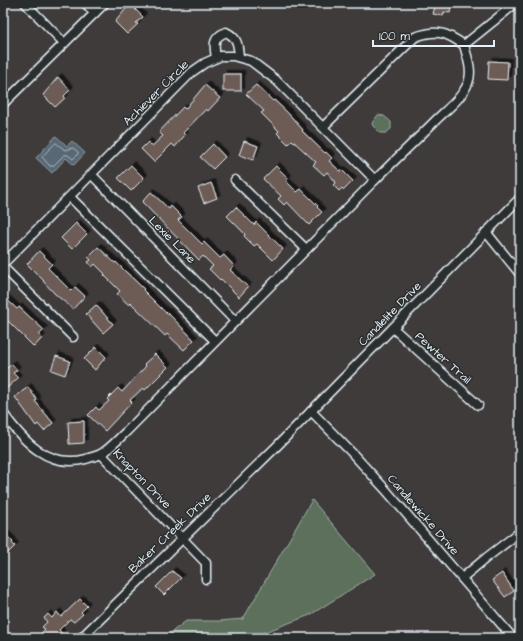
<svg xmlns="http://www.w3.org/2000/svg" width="523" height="641" font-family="'Architects Daughter',sans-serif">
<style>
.green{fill:#5b705b;stroke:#a2b0aa}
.water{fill:#586874;stroke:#929fa9}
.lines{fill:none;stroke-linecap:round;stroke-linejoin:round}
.shore{stroke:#aebac3;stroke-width:1}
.building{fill:#6d5c56;stroke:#e8f1f8;filter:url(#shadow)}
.minor-casing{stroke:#e8f1f8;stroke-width:11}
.minor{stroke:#2a2d2e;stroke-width:8}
.labels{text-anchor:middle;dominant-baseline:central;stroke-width:3;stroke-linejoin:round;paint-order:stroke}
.street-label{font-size:12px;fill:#e8f1f8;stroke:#2a2d2e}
</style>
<defs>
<filter id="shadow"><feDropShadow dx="3.5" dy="-3.5" stdDeviation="0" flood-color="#0009"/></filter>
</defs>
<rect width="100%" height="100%" fill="#3e3b3a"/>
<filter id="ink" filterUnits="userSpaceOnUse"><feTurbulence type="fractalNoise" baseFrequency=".025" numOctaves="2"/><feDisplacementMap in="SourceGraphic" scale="8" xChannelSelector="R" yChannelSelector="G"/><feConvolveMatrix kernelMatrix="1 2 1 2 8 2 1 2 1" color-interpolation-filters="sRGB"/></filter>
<g filter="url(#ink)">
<g class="green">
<path d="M378,115L384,116L391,122V129L386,133H380L373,126L372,123Z"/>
<path d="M312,500L375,574L310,615L249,638H164L186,621H219L243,619Z"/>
</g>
<path class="water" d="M56,136L67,146L72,141L85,153L74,165L66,158L52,173L36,158Z"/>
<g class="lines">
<path class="shore" d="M56,143L65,150L73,148L78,152V154L73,159L68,155H64L53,166H50L42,157Z"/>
</g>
<g class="building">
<path d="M436,3H452L450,13L444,12L443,16L433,14Z"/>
<path d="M130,4L143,17L136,23L138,24L127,34L115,22Z"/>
<path d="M489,61L508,62L507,80L488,79Z"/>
<rect x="223" y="74" width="18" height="17"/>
<path d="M58,77L70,90L64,96L65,98L55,107L43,95Z"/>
<path d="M205,85L220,98L208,111L206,109L183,133L185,135L175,147L172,144L154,162L141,149L148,142L152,146L163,136L159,132L183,107L185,109Z"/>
<path d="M256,85L273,101L274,100L287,112L303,130L302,131L325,153L326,152L332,158L329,161L340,171L342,170L353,181L344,190L342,188L339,191L333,185L336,182L327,172L324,175L313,165L316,162L292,140L288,144L277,133L279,131L261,113L264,111L246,94Z"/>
<path d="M244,141L258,146L253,160L239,155Z"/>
<path d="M213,144L225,157L213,169L200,157Z"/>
<path d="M131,165L144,178L131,191L118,178Z"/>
<path d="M276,166L288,178L286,181L297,192L301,189L318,206L317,207L322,212L309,225L287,202L284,205L278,199L281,196L263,179Z"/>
<path d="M211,183L217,198L204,203L198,188Z"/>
<path d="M151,192L169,209L171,206L182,217L178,220L202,244L204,242L220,258L224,255L234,266L230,270L248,287L239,297L221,279L220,280L209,269L213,266L203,256L199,260L142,202Z"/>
<path d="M236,207L254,225L256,222L283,249L273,260L257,244L254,246L244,236L245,234L227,216Z"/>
<path d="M76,223L87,234L72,249L61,238Z"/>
<path d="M98,247L115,263L116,262L126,272L144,289L143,290L166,313L167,312L194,340L184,350L167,334L165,336L131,303L129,305L117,294L120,291L104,275L105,274L95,264L92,267L88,262L91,260L88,257Z"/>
<path d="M39,251L52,264L48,268L71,291L75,287L85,296L73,309L55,294L43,281H44L27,264Z"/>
<path d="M3,296L17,309L19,307L44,330L39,335L42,338L34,347L3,316Z"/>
<path d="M96,305L113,324L103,333L86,314Z"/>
<path d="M96,347L106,357L95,370L84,359Z"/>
<path d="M155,354L168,367L145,390L143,388L130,400L132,402L105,431L88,415L96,407L99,410L109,401L107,399L118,388L122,392L146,366L144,364Z"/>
<path d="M56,356L70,361L65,375L51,370Z"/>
<path d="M12,364L17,370L13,373L18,378L7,388L3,383V371Z"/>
<path d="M28,387L37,400L35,401L53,423L44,431L38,424L36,426L15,397Z"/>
<path d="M84,421V443L69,444L68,422Z"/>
<path d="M3,532L13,542L12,543L15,546L3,558Z"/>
<path d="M172,571L181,578L164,595L156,587Z"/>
<path d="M502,573L514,591L505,597L492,580Z"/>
<path d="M80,599L87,606L81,612L83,614L74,622L70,619L59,630L62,633L57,638H37L45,629L42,627L47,622L44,618L48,614L52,618L57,612L61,617Z"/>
</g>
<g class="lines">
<defs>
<g id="minor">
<path d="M25,3L64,43"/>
<path d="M85,3L95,13"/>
<path d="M216,58C214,45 212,38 226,32C238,38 238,45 239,57"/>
<path d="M3,104L105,3"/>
<path d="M323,127L415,37C436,29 446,32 464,45"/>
<path d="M92,175L235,321"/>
<path d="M235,180L306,249"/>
<path d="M375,180C395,160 416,140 436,120C447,109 462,98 468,83C473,71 467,57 464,45L516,3"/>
<path d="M70,197L215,341"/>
<path d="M486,232L520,274"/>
<path d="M3,264L192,72L205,63L221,56H233L251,61L276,80L375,180L127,431C119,438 111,448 101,454C97,456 91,457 86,459C48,469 23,441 3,413"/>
<path d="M3,267L73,337"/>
<path d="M393,328L478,405"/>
<path d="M311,411L353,454L385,489L513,638"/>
<path d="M101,454L206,563V579"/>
<path d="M462,578L486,558L520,532"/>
<path d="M81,638L277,446L520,198"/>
</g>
</defs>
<use href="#minor" class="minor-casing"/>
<use href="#minor" class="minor"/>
</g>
</g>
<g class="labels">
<g class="street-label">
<text transform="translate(156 93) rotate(-45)">Achiever Circle</text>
<text transform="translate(172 240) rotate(45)">Lexie Lane</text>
<text transform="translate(390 314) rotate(-46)">Candlelite Drive</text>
<text transform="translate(443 358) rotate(42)">Pewter Trail</text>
<text transform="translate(142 479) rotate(46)">Knapton Drive</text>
<text transform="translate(423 515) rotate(49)">Candlewicke Drive</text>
<text transform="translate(170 533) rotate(-44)">Baker Creek Drive</text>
</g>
</g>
<rect width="523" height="641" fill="none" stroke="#2a2d2e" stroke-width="16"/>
<rect x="8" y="8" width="507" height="625" fill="none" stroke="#e8f1f8" stroke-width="1.5" filter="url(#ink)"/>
<path d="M373 40v6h121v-6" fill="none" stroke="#e8f1f8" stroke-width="2"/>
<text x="379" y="40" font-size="12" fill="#e8f1f8" stroke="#2a2d2e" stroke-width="3" paint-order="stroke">100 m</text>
</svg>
